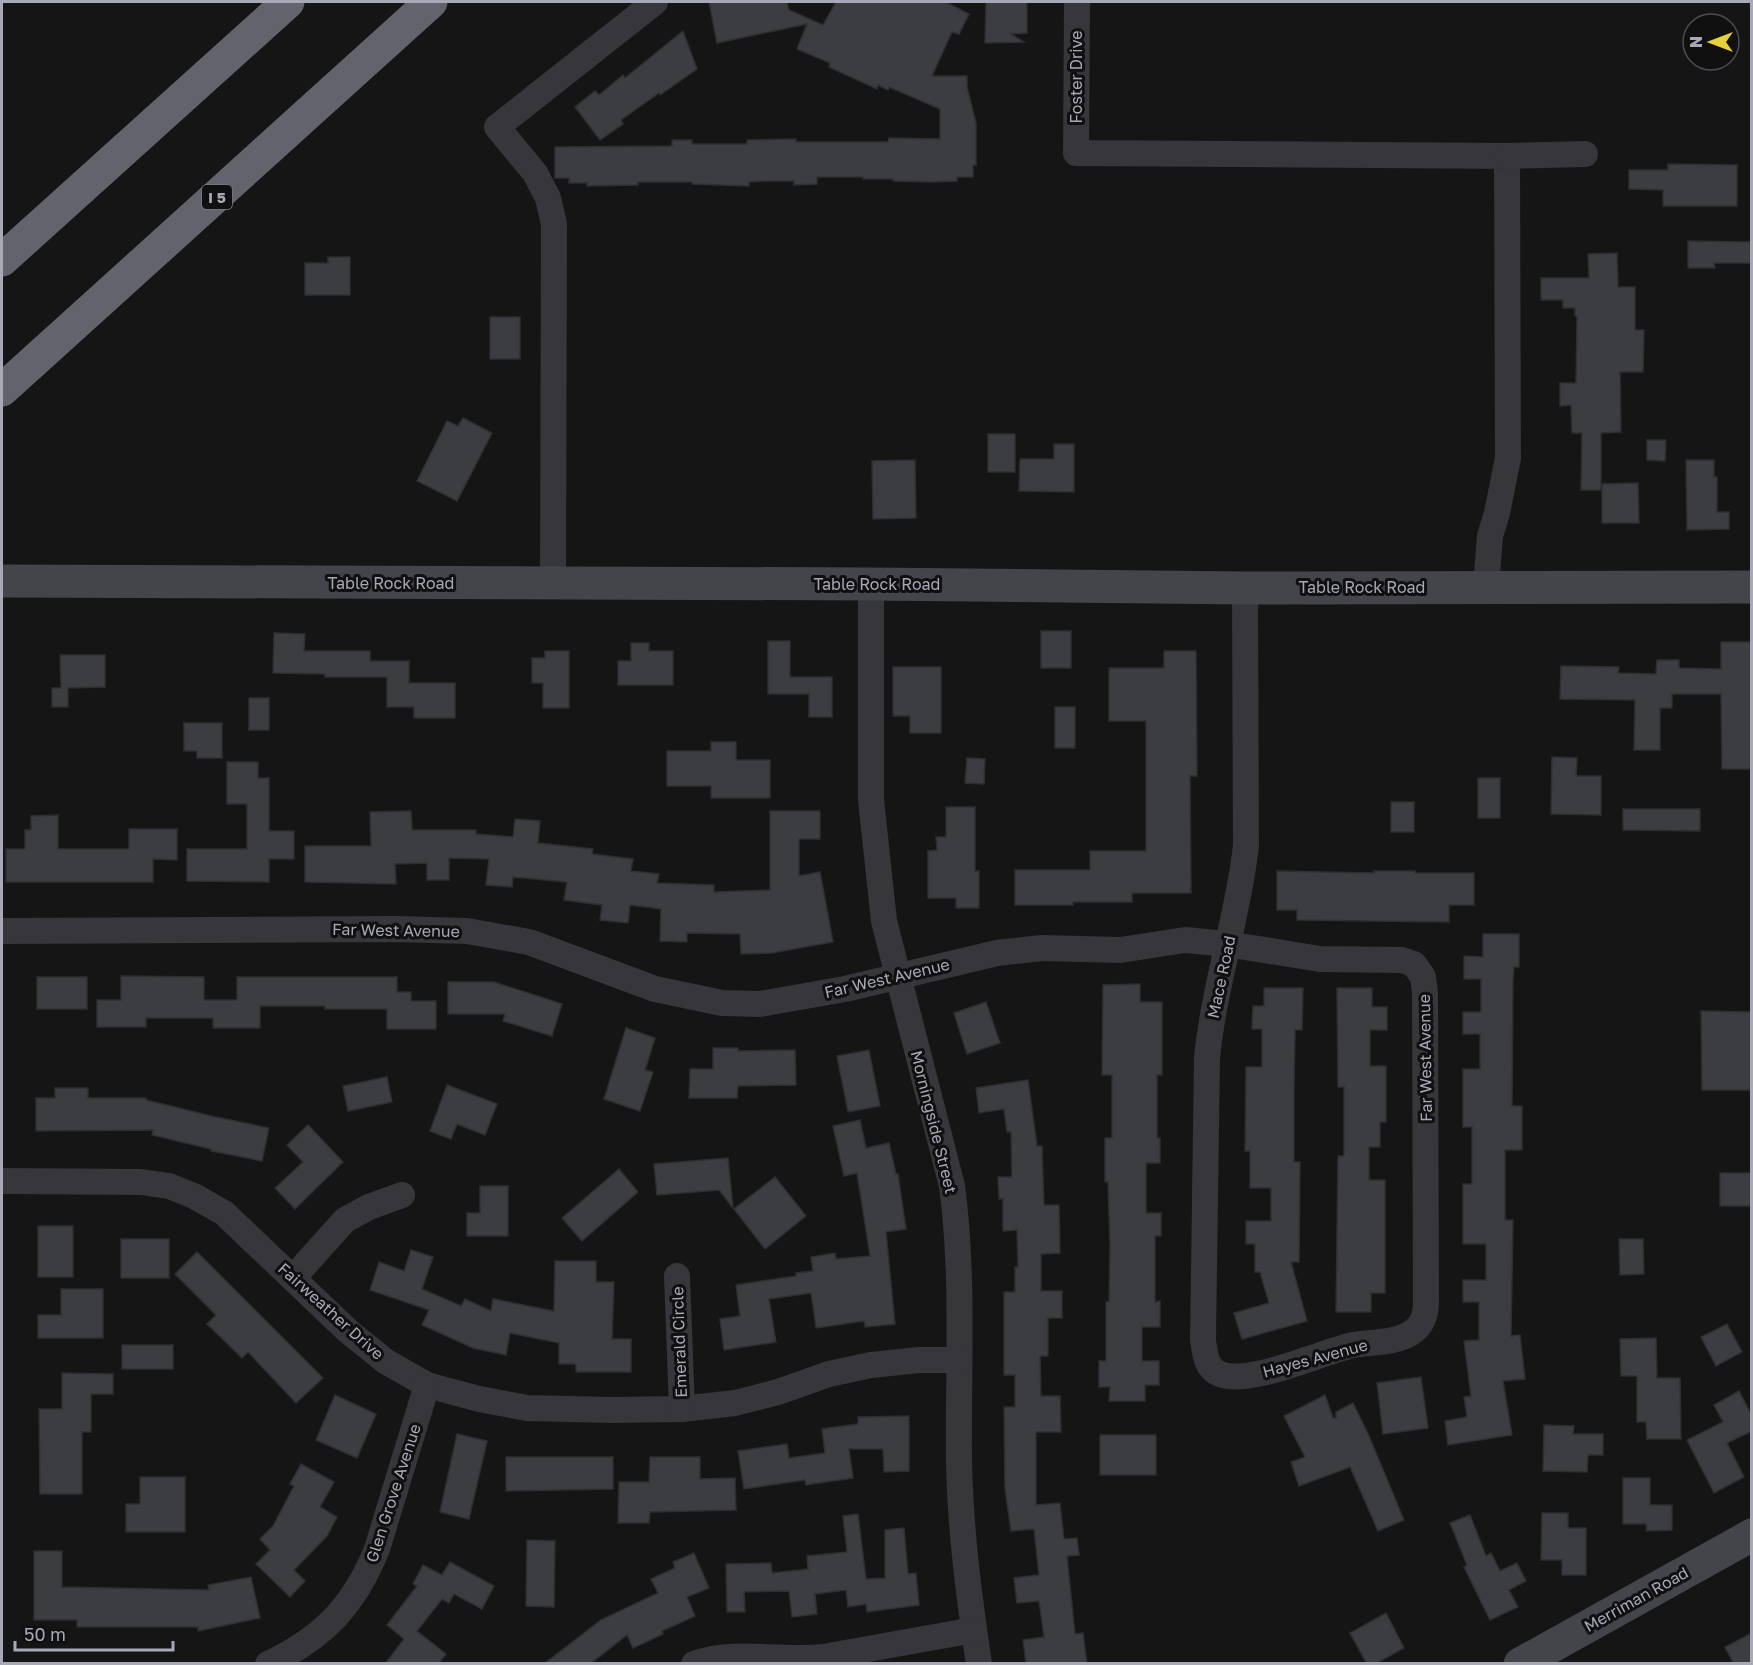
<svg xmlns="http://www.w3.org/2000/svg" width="1753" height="1665" font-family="'Golos Text',sans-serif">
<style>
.building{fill:#3c3d40;stroke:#2f2f32;stroke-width:1.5}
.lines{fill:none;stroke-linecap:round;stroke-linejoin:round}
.street{stroke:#36363b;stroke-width:26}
.secondary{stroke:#44444b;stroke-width:33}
.highway{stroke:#62636c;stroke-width:33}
.labels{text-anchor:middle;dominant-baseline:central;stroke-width:6;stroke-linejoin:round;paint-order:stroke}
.shield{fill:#101011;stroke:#7a7b84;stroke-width:1.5}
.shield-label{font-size:15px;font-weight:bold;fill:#a7a9b6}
.street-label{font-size:16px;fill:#a7a9b6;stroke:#101011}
</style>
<rect width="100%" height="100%" fill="#151516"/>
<g class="building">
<path d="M709,2H787L789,10L823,25L836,2H946L969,14L959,34L952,32L932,76H967V87L976,123V165H973V177H957V181L932,182L893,181V179H863V177H817V184L794,185V181H766L749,182V186L692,184V182H638V185L587,186V183H569V178H555V147L672,146V140H692V144H747V140L796,139V142H888L889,138L940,139V109L889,87L888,90L878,85L877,89L829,67L830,63L797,49L807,24L717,43Z"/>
<path d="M986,2H1027V33L1011,34L1024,42L985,43Z"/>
<path d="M683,31L697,69L660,95L659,93L621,120L623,124L600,140L575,107L595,91L599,95L623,75L625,78Z"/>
<path d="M1668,164L1737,165V206H1663V190L1629,189V170H1668Z"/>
<path d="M1688,241L1752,242V263H1714L1715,268H1688Z"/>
<path d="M1617,253L1618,287H1635V330H1644L1643,372H1620L1621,432L1601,433V490H1581L1582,433H1572L1571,405L1560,406V383H1576L1577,316H1575V308H1563V300H1541V278H1589L1588,254Z"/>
<path d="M328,257H350V295H305V263H328Z"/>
<rect x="490" y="317" width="30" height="42"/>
<path d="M463,418L492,433L457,501L417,481L447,421L458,426Z"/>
<rect x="988" y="434" width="27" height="38"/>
<path d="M1647,440H1666L1665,461L1647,460Z"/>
<path d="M1054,444H1074V492L1019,491L1020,459H1054Z"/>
<path d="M915,460L916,518L873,519L872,461Z"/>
<path d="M1686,460H1714V477H1717V512H1729V529L1687,530Z"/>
<path d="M1638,483L1639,523H1602V484Z"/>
<rect x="1041" y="631" width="30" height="37"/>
<path d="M274,633L305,634L304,651H370V661H409V683H455V718H414V707H387V677H325V674L273,673Z"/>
<path d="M768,641H790V677H832V717H809V694H768Z"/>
<path d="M1721,642H1752V769H1722L1721,694H1672V708H1660V750H1634L1635,700L1560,699L1561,666L1619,667L1618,673L1656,674L1657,660H1679V668L1721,669Z"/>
<path d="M631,643H649V651H673V685H618V661H631Z"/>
<path d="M545,651H569V708H543V683H532V658H545Z"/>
<path d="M1164,651H1196L1197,776H1190L1191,893H1132V902H1073V905H1015V870H1090V851H1146V721H1109V668H1164Z"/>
<path d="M60,655H105V687L68,688V707H52V688H61Z"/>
<path d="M893,667H941V733H910V716H893Z"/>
<rect x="249" y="698" width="20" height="32"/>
<rect x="1055" y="707" width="20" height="41"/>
<path d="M184,723H222V758H197V751H184Z"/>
<path d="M711,742H736V760H770V798H711V786H667V751H711Z"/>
<path d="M1552,757L1577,758L1576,776H1601V815L1551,814Z"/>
<path d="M967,758L985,759L984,784L965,783Z"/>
<path d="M227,762H258V778H269V831H294V859H269V882L187,881V849H247V804H227Z"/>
<rect x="1478" y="778" width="22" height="40"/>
<rect x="1391" y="802" width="23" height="30"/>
<path d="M946,807H975V871H979V908H956V898H928V851L937,850L936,837H946Z"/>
<path d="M1623,809H1700V831L1623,830Z"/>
<path d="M411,811L412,830H476V834L513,837L515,819L540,821L538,843L593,849L592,854L633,859L631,871L659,874L657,883L714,885V892L770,890V811H820V839H799V876L820,872L833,942L772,953L741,954L740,934L687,933V942L660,941L661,909L630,905L628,923L600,920L602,905L564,900L567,882L513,877L512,887L486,885L489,859L449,858V880H427V863L395,864L396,884L305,882V846H371L370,812Z"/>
<path d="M58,815V849H129V829H177V860L153,859V882H6V849H25V830H31V816Z"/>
<path d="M1277,871L1374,873V871H1415V873H1474V905H1449V922L1297,920V910H1277Z"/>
<path d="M1483,934H1519V967H1514L1513,979L1512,1106H1522V1150H1505V1220H1513L1511,1336L1520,1335L1525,1379L1503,1381L1512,1435L1448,1445L1445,1421L1467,1417L1464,1397L1471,1396L1464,1341L1479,1340V1302H1463V1280H1486V1244H1463V1184H1472V1127H1463V1069H1480V1034H1463V1012H1481V979H1464V956L1483,957Z"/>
<path d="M121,976L204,977V1000H237V977H397V992H411V1001H436V1029H387V1009H325V1006H260V1028H213V1018H146V1027H97V1000H121Z"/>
<rect x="37" y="977" width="50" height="32"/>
<path d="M448,982H494L562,1004L552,1036L503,1021L505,1014H448Z"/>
<path d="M1140,984V1002H1162V1075H1157V1138H1160V1163H1146V1213H1161V1236H1155V1302L1160,1301V1327H1142V1361H1159V1385H1145V1401H1109L1110,1387H1099V1361H1106V1302H1109L1110,1247L1108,1182H1105V1138H1112V1075H1102L1103,985Z"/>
<path d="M1264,988H1303L1302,1030H1295L1294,1089V1162H1300L1299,1262H1291L1307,1321L1242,1339L1234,1313L1269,1303L1260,1272H1255V1244H1246V1221H1271V1188H1250V1151H1245L1246,1067H1262V1029H1252L1253,1006H1264Z"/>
<path d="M1337,988H1372V1007H1387V1030H1370V1066H1386V1122H1380V1147H1369V1180H1385V1293H1371V1312H1336L1338,1156H1344V1087H1338Z"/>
<path d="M986,1002L1000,1043L967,1054L954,1013Z"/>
<path d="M1701,1011L1752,1012V1090H1702Z"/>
<path d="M626,1028L655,1038L645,1070L653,1072L640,1111L604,1099Z"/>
<path d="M713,1048H738V1051L795,1050L796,1085L738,1086L737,1098H689L690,1069H713Z"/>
<path d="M869,1050L880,1106L848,1112L837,1056Z"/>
<path d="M387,1077L392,1102L348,1111L343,1086Z"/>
<path d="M1028,1080L1037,1146H1042L1044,1205H1059L1060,1253L1041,1254V1291H1062V1318H1048V1356H1040L1041,1396H1060L1061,1432H1036V1505L1060,1503L1064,1539L1077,1538L1079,1555L1067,1556L1075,1634L1083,1633L1087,1664H1026L1023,1640L1044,1637L1039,1601L1017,1603L1014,1578L1039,1575L1034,1529L1011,1531L1005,1489L1004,1407H1015V1375H1004V1292H1015V1267H1018L1017,1230L1003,1231V1199H999L998,1177H1012L1011,1132H1007L1004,1109L979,1113L976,1088Z"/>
<path d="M447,1085L497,1104L485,1135L457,1124L451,1139L430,1131Z"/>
<path d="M55,1088H88V1098H146V1100L211,1116L269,1128L262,1161L211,1151V1149L152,1135L153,1130L36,1131V1098H55Z"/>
<path d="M860,1120L866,1148L889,1143L896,1174H898L906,1229L886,1232L895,1324L865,1327L864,1321L816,1328L811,1293L769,1299L776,1342L724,1350L720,1319L740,1316L736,1285L796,1276V1273L813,1271L811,1257L835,1253L836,1259L870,1256L857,1173L844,1176L833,1126Z"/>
<path d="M308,1125L343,1162L295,1209L275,1188L303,1162L287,1145Z"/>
<path d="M728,1158L733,1208L719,1190L657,1195L654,1164Z"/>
<path d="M619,1169L638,1192L582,1241L562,1218Z"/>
<rect x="1720" y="1173" width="32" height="33"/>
<path d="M775,1177L806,1216L765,1249L734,1209Z"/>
<path d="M480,1186H508V1236H467V1213H480Z"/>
<rect x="38" y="1226" width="35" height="51"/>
<rect x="121" y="1239" width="48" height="39"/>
<path d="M1619,1239H1643L1644,1274L1620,1275Z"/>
<path d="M411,1250L433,1257L422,1289L461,1306L465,1299L491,1311L493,1299L554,1311L555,1261H596V1282H614L612,1339H631V1372H576V1364H559V1343L510,1333L506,1355L473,1348L422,1325L429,1310L370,1290L379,1262L404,1271Z"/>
<path d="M197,1252L323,1378L296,1403L248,1352L242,1358L207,1324L216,1315L175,1274Z"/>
<path d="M61,1289H103V1338H38V1315H61Z"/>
<path d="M1727,1324L1742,1352L1716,1366L1701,1337Z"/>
<path d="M1656,1338L1657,1378H1680L1681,1439H1647L1646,1422H1637V1376H1621L1620,1339Z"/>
<rect x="122" y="1345" width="51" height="24"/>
<path d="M62,1373L113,1374V1394H91V1432H82V1494H40L39,1409H62Z"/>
<path d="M1421,1377L1428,1428L1383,1434L1377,1383Z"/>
<path d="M1739,1391L1752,1416V1431L1727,1443L1744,1477L1714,1493L1687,1440L1723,1422L1714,1405Z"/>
<path d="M335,1395L376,1414L357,1458L316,1440Z"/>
<path d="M1325,1395L1333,1418H1336V1412L1353,1403L1369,1436L1404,1520L1378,1531L1350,1467L1299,1486L1291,1462L1305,1457L1284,1416Z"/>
<path d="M909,1416V1471L884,1472L883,1449H849L853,1478L806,1485L805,1480L744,1489L738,1451L787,1444L789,1458L825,1453L822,1429L858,1424V1417Z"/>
<path d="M1544,1425L1574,1426L1573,1434H1603V1455H1588L1587,1472L1543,1471Z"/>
<path d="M457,1434L487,1441L469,1519L440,1512Z"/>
<rect x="1100" y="1435" width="56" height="40"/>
<path d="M506,1457H613V1489L506,1491Z"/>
<path d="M650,1457H700V1479L735,1478L736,1510L650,1512L649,1523H618L619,1482H649Z"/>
<path d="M301,1464L334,1482L320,1507L337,1517L327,1536L294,1570L305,1581L290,1597L256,1564L270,1550L260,1539L273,1526L294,1486L290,1484Z"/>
<path d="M140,1477H185V1532H126V1504H140Z"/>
<path d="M1623,1478H1650V1505H1672V1530L1647,1531L1646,1524H1623Z"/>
<path d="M1542,1513H1568V1528H1586V1575H1562V1560H1541Z"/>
<path d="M858,1514L866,1579L885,1578V1530L904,1528L908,1574L916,1573L919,1605L867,1612L866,1604L848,1607L846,1590L815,1594L817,1614L792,1617L789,1591L744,1592L745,1612H727L726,1564L771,1563L772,1573L808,1569L807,1556L847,1552L843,1516Z"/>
<path d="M1470,1515L1486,1556L1491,1553L1500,1571L1517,1563L1526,1581L1509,1590L1518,1607L1490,1620L1464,1567L1467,1565L1450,1523Z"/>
<path d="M527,1540L555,1541L554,1607L526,1606Z"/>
<path d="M34,1551H62V1587L209,1590L208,1585L251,1577L260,1618L198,1631V1627H77V1620H34Z"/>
<path d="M694,1553L709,1588L687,1597L695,1616L662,1631L663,1634L633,1648L627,1635L590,1664H544L601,1620L658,1593L651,1579L675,1568L673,1562Z"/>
<path d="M450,1562L494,1586L482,1609L454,1594L449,1603L442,1599L417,1631L446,1654L438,1664H385L404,1639L387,1625L417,1586L413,1584L423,1565L442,1575Z"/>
<path d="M1386,1613L1404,1648L1375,1664H1367L1350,1633Z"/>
<path d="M1752,1633V1664H1734L1725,1647Z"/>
</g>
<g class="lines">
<g class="street">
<path d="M1077,2L1076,153L1507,156L1508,458L1497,513L1490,536L1486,587"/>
<path d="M1507,156L1585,154"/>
<path d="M553,583L554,224L548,198L535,173L497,127L655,2"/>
<path d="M871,584V800L884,921L952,1186C964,1276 958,1368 959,1459C960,1528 969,1596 979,1664"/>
<path d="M2,931L396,929L467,931L529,942L655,989L722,1003L760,1004L845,989L997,953L1042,948L1120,950L1185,940L1227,944L1320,959L1402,960L1414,964L1423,977L1425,993L1426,1302C1426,1315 1423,1325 1411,1333C1396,1343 1371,1342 1353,1345C1322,1352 1249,1386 1220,1374C1206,1369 1205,1353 1203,1340L1207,1058C1214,986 1238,917 1246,846L1245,588"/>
<path d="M2,1181L141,1182L169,1186L194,1196L224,1213L348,1331L385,1361L427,1385L479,1399L527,1408L612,1410L682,1409L735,1403L778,1392L829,1374L871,1365L919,1360H959"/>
<path d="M677,1276L682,1409"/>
<path d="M293,1278L345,1220L369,1207L402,1195"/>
<path d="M268,1664C323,1638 354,1606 377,1549L427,1385"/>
<path d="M694,1664C736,1649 779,1662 823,1657L974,1630"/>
</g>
<g class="secondary">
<path d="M2,581L871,584L1245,588L1752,587"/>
<path d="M1520,1664L1752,1535"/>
</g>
<g class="highway">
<path d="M2,260L288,2"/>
<path d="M2,390L431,2"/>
</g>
</g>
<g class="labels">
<rect class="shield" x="202" y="185" width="30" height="24" rx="4.5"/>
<g class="shield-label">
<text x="217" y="197">I 5</text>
</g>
<g class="street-label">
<text transform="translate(1076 77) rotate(-90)">Foster Drive</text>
<text x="391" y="583">Table Rock Road</text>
<text x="877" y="584">Table Rock Road</text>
<text x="1362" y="587">Table Rock Road</text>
<text transform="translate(396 930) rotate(1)">Far West Avenue</text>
<text transform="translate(1221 977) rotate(-78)">Mace Road</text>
<text transform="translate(887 978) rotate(-13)">Far West Avenue</text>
<text transform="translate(1425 1058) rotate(-91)">Far West Avenue</text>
<text transform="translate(934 1122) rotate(76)">Morningside Street</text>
<text transform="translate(331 1311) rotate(42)">Fairweather Drive</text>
<text transform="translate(679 1342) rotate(-92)">Emerald Circle</text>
<text transform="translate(1315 1358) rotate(-15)">Hayes Avenue</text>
<text transform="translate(393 1493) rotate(-72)">Glen Grove Avenue</text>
<text transform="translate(1636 1599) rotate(-29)">Merriman Road</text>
</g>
</g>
<rect width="1753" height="1665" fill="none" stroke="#a7a9b6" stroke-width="6"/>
<g transform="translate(1711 42) rotate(270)"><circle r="28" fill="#101011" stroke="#4c4d53" stroke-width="1.5"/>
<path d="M0-4.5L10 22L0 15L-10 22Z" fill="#e6d13c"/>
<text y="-9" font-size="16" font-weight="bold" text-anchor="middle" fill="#a7a9b6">N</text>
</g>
<path d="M15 1641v9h158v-9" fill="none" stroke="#a7a9b6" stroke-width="3"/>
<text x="24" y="1641" font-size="18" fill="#a7a9b6" stroke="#101011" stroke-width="4.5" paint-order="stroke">50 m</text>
</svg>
